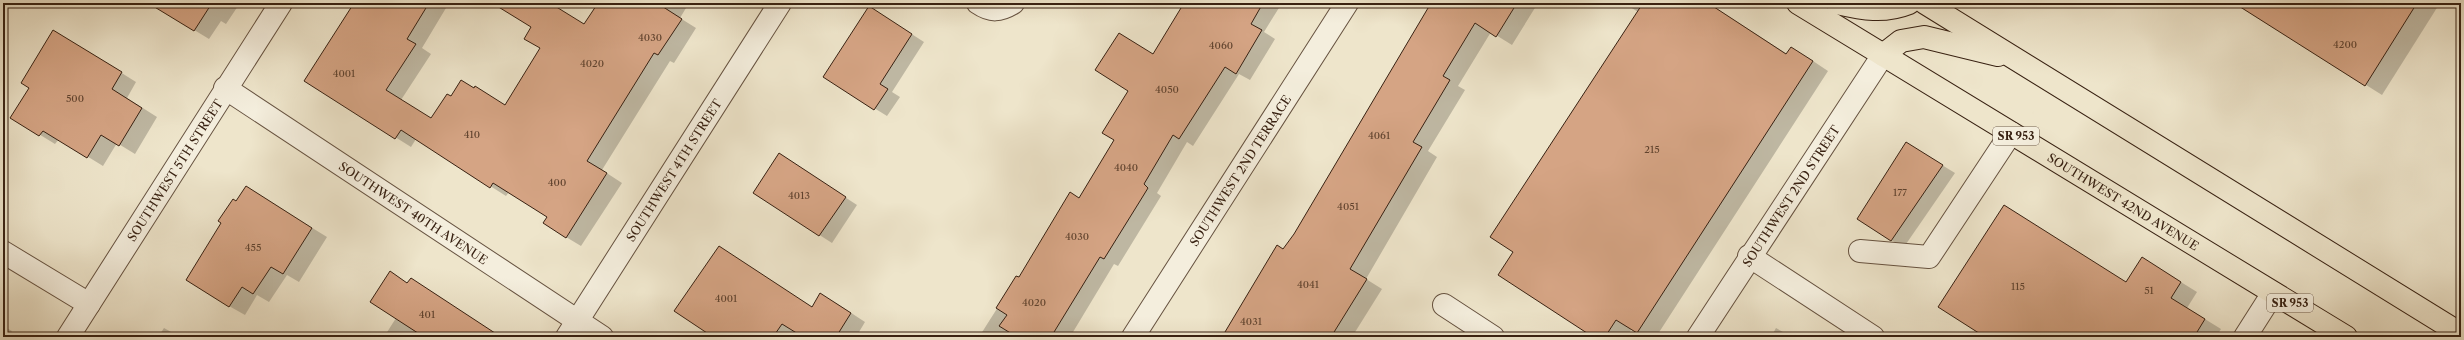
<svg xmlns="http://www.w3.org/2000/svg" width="2464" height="340" font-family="'Libre Caslon Text',serif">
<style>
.shadow{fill:#0003}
.building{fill:#d5a484;stroke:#382112}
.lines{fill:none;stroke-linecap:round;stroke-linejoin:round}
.minor-casing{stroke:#665240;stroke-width:24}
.major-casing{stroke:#382112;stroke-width:24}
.minor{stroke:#f4eedd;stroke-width:22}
.major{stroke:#eee5cb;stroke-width:22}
.labels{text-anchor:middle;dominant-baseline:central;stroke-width:3.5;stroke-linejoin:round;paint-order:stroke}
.number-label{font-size:10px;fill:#5f422e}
.shield{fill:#f4eedd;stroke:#705e4f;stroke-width:1}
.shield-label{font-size:11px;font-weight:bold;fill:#382112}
.street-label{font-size:12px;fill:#382112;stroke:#f4eedd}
</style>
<rect width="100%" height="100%" fill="#eee5cb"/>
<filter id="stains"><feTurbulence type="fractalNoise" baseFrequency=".005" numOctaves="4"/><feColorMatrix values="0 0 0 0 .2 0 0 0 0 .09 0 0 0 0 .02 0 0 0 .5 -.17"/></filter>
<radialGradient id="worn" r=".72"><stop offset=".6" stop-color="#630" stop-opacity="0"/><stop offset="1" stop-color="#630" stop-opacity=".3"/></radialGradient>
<g class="shadow">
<path d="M150,3H240L226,24L221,21L209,39Z"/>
<path d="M358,3H449L422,48L431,54L401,100L432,119L451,97L506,106L541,48L533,27L504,3H545L585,25L599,3H689L680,18L696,28L674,63L670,61L602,170L622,183L581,246L566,237L548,217L509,192L506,196L416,139L411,147L306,81Z"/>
<path d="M1186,3H1282L1264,32L1275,39L1250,80L1239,74L1193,146L1187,142L1157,193L1161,196L1118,266L1114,264L1070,337H979L1017,277L1019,278L1079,198L1115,140L1153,55Z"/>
<path d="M1437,3H1538L1512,45L1491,32L1458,86L1465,90L1428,151L1437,157L1366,279L1382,289L1352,337H1223L1295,234Z"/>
<path d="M1624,3H1708L1787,54L1807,57L1828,71L1656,337H1646L1632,328L1627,337H1595L1514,251L1638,12Z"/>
<path d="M2236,3H2440L2382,95Z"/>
<path d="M882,15L924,42L892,92L900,97L887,116L824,77Z"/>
<path d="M69,40L136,82L127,98L157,117L135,154L117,143L103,166L59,139L55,144L11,117Z"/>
<path d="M1919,151L1955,173L1904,247L1891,240Z"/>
<path d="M791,162L857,205L832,243L754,193Z"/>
<path d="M262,197L327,237L299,282L287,275L269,302L257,295L245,315L229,306L237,202Z"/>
<path d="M2142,258L2197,292L2187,308L2221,329L2216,337H1986L2127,283Z"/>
<path d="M390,273L408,284L496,337H384L396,318Z"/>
<path d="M836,303L865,322L856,337H804L797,332L794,337H710L712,335L813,308Z"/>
<path d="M3,326L12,331L8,337H3Z"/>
<path d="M164,328L180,337H158Z"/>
<path d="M1776,328L1792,337H1771Z"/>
</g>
<g class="building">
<path d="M148,3H212L194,31Z"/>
<path d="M354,3H429L407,39L416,44L386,90L431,118L447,94L451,96L461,80L474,88L475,86L505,105L540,48L524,39L531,27L492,3H550L584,24L598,3H657L682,19L658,55L654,53L587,161L607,173L566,238L543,223L547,217L493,183L490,188L401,130L395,139L304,81Z"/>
<path d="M1184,3H1263L1251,24L1262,30L1236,74L1225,67L1179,139L1173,135L1144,184L1148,188L1140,201L1104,259L1100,257L1051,337H1017L999,326L1007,315L996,308L1016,276L1019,277L1070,192L1079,198L1114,140L1102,133L1128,91L1095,70L1119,33L1153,54Z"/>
<path d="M1431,3H1517L1496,37L1475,23L1443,76L1450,80L1413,142L1422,147L1350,269L1367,279L1331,337H1222L1277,245L1283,249L1294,234Z"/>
<path d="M1643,3H1708L1786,54L1791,47L1813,61L1637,333L1616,320L1605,337H1593L1498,275L1513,252L1490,237Z"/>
<path d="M2234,3H2417L2365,86Z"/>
<path d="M869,6L912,34L880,84L888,89L874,110L823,77Z"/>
<path d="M53,30L122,72L112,89L142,108L119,146L101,135L87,158L43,131L39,136L10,118L29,88L21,83Z"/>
<path d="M1906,142L1943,165L1891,241L1857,219Z"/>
<path d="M779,153L846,197L819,236L753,193Z"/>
<path d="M246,186L312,228L283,274L271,267L253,294L242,287L229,307L186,280L221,223L218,221L233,199L236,201Z"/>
<path d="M2004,205L2126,282L2142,257L2181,282L2171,298L2205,319L2194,337H1985L1938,307Z"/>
<path d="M719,246L812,307L820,293L851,313L836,337H803L782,324L773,337H713L674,311Z"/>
<path d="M390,271L407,283L411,278L501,337H424L370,302Z"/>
</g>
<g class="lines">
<defs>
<g id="minor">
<path d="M978,3C991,12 1000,11 1013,3"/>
<path id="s1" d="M225,88L602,337"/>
<path d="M1860,251L1929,257L2011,133"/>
<path d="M3,252L89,304"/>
<path d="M1749,256L1873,337"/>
<path d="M1444,305L1493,337"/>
<path id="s2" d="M68,337L281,3"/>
<path id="s3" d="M567,337L780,3"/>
<path id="s4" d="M1133,337L1347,3"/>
<path id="s5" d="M1698,337L1883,55"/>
<path d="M2245,337L2273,293"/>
</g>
<g id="major">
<path id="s6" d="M1798,3L2346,337"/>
<path d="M1837,3C1863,9 1884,13 1909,3"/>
<path d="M1925,3L2461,334"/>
<path d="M1883,55L1901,41L1924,37L1998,55"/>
</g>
</defs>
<use href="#minor" class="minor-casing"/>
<use href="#major" class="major-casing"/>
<use href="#minor" class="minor"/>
<use href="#major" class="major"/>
</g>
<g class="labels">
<g class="number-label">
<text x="650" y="37">4030</text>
<text x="2345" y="44">4200</text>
<text x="1221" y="45">4060</text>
<text x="592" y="63">4020</text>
<text x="344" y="73">4001</text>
<text x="1167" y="89">4050</text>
<text x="75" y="98">500</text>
<text x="472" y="134">410</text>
<text x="1379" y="135">4061</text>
<text x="1652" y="149">215</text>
<text x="1126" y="167">4040</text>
<text x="557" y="182">400</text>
<text x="1900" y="192">177</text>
<text x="799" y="195">4013</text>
<text x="1348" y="206">4051</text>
<text x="1077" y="236">4030</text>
<text x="253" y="247">455</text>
<text x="1308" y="284">4041</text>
<text x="2018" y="286">115</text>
<text x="2149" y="290">51</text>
<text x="726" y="298">4001</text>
<text x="1034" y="302">4020</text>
<text x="427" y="314">401</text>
<text x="1251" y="321">4031</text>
</g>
<g class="shield">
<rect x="1993" y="127" width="46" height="18" rx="3"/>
<rect x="2267" y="294" width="46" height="18" rx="3"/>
</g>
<g class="shield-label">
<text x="2016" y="136">SR 953</text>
<text x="2290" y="303">SR 953</text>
</g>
<g class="street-label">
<text stroke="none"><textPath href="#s2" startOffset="198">SOUTHWEST 5TH STREET</textPath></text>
<text stroke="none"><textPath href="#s3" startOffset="198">SOUTHWEST 4TH STREET</textPath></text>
<text stroke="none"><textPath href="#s4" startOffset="198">SOUTHWEST 2ND TERRACE</textPath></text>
<text stroke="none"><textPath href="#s5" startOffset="169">SOUTHWEST 2ND STREET</textPath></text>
<text stroke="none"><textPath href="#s6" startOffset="381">SOUTHWEST 42ND AVENUE</textPath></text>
<text stroke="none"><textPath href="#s1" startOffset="226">SOUTHWEST 40TH AVENUE</textPath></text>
</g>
</g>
<rect width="2464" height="340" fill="none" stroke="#eee5cb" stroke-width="16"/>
<rect x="4" y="4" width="2456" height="332" fill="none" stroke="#382112" stroke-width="2"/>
<rect x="8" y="8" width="2448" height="324" fill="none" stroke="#382112"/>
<rect width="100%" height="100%" filter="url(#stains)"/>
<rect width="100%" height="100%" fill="url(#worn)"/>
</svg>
